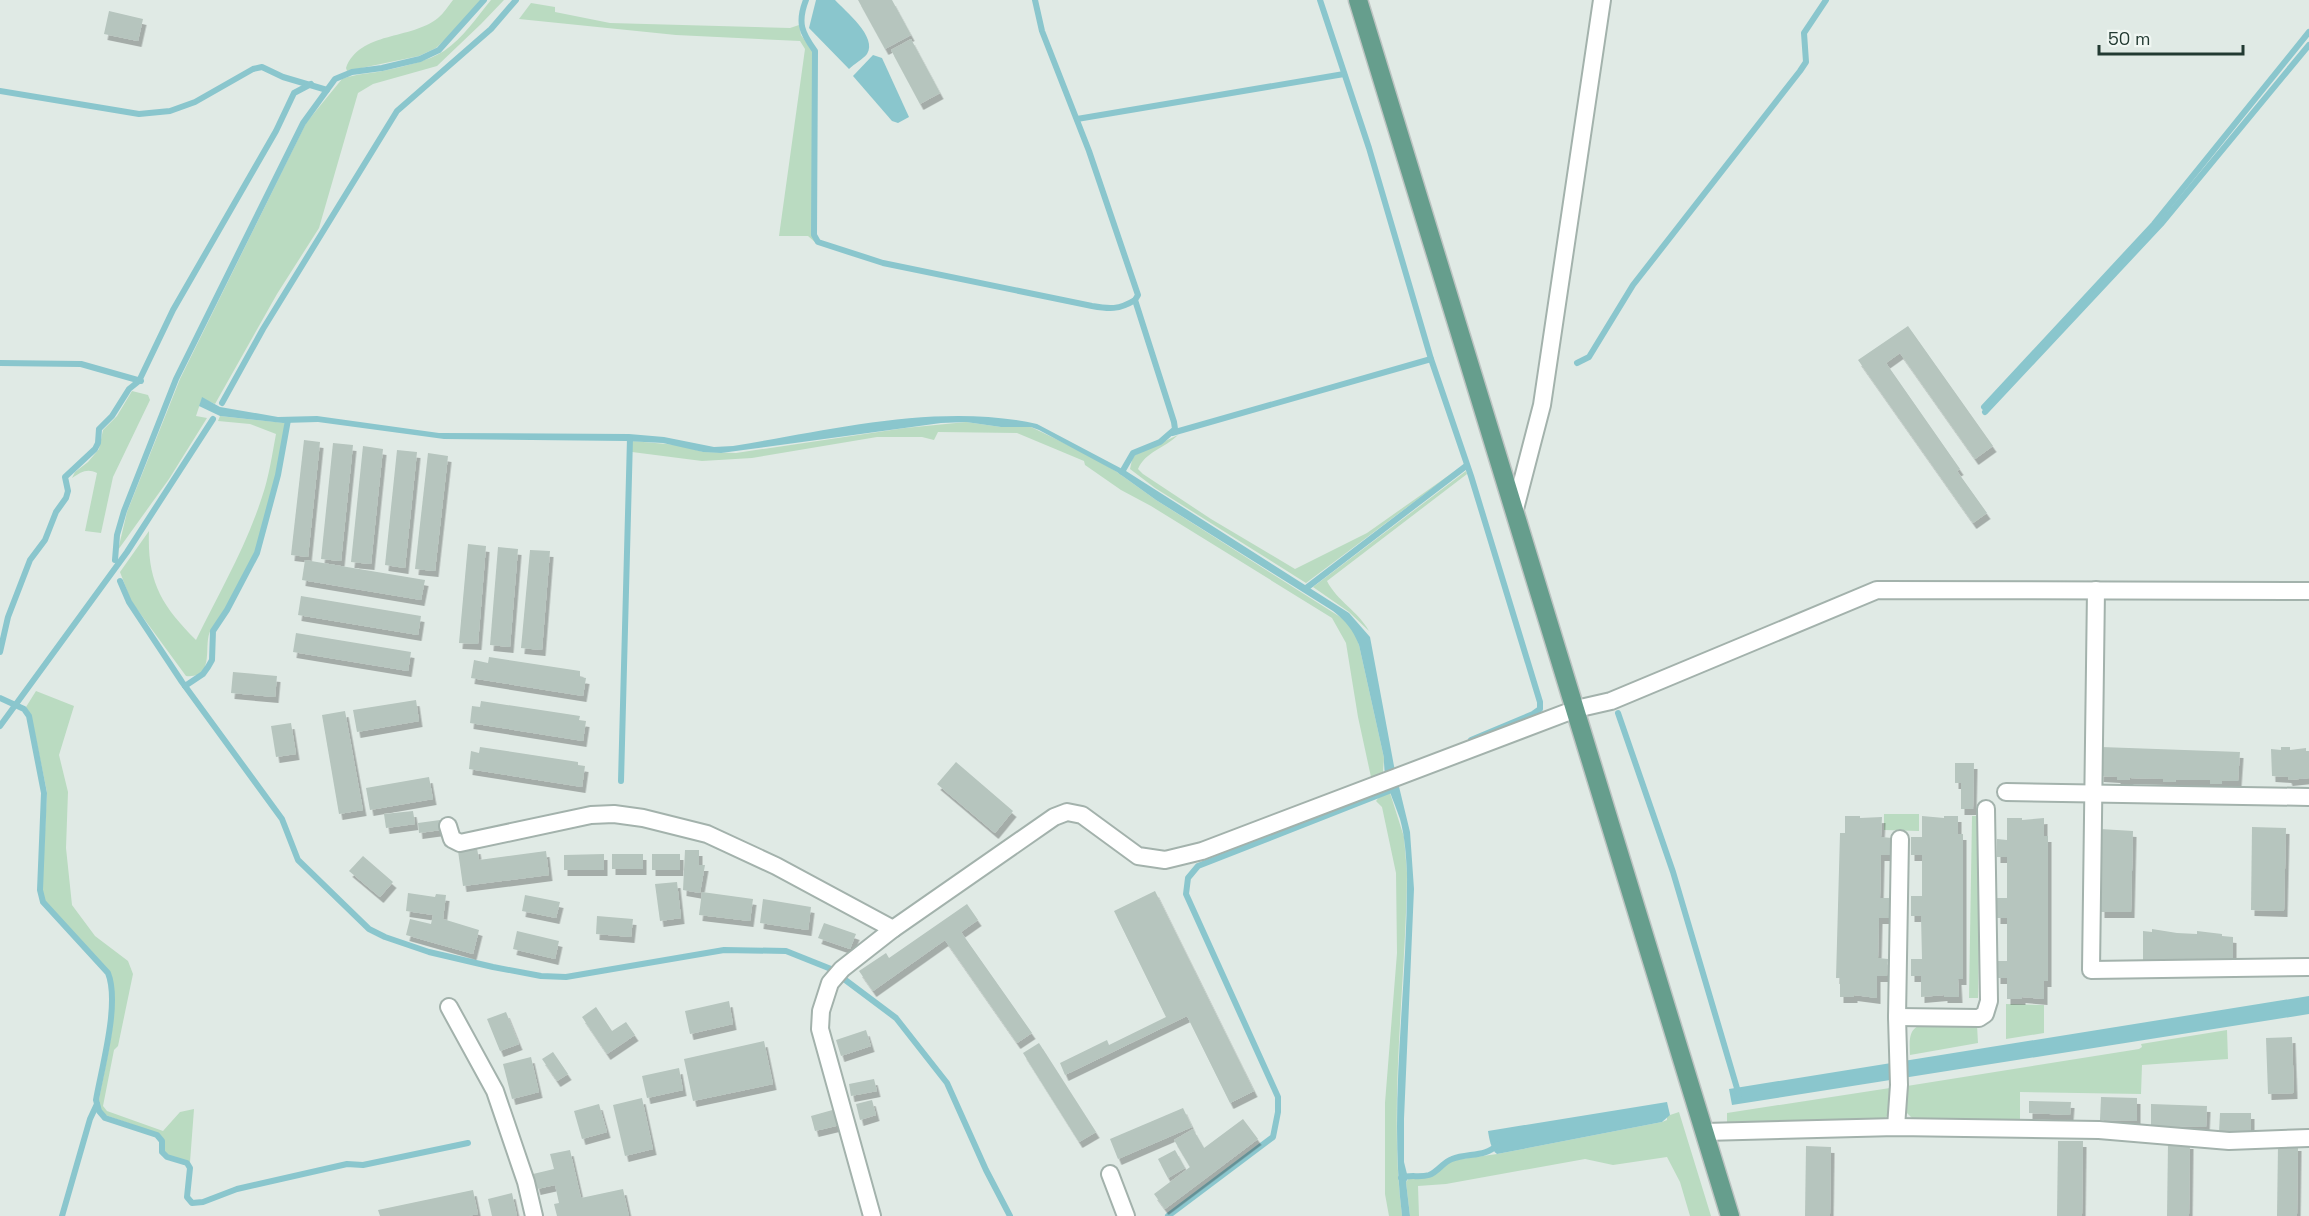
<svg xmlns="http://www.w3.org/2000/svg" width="2309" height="1216" font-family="'Space Grotesk',sans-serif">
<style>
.green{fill:#badbc1}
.water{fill:#8ac6cd}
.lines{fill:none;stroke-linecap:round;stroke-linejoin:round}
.stream{stroke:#8ac6cd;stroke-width:6}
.building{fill:#b6c5be;filter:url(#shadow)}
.street-casing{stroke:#a3b2ac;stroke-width:20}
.primary-casing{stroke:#bdc4c2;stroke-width:21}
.street{stroke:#fff;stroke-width:16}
.primary{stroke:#669e8d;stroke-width:18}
</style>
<defs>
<filter id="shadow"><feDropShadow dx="3.5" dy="6" stdDeviation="0" flood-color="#0004"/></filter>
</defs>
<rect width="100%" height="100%" fill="#e0eae5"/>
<g class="green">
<path d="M453,0H481L451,34L436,48L419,56L347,71L346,68C360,31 411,40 438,18C444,13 448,6 453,0Z"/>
<path d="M491,0H504L481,24L437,66L373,84L358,93L319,228L277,294L215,404L202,398L196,416L207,418L169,479L118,550L127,512L180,379L306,123L342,79C357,73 372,74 387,70C406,66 428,61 444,51C463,38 477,17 491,0Z"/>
<path d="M531,3L555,7V12L610,23L790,28L799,25L801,35L813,52L812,235L816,243L808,236H779L805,49L800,41L676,35L519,19Z"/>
<path d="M132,391L148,395L150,400L113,477L101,533L85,531L97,473C87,468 81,472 72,478L75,472L88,462L99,449L103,430L117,416Z"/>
<path d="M220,416L285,423C278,466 271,509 256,550C245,578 228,606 211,630C202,643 217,679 186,676L131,601L120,572L149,531C147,581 161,605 196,640C219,593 246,547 262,497C269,477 272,455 276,434L250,424L218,421Z"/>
<path d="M966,422L1001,427H1031L1089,455L1117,472L1156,500L1345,620L1354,631L1359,645L1384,758L1383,772L1371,777L1358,717L1346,643L1332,618L1151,506L1121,490L1085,465L1084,461L1017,433L938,432L934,440L922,437H877L752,458L702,461L632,452V441L678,445L703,452L736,453L905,428Z"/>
<path d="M1178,435C1165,448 1145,452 1138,469L1143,474L1211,519L1295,569L1367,533L1462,466L1306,583L1155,488L1130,469L1132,460L1135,455Z"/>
<path d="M1466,471L1467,474L1327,581C1337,601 1358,611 1369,631L1349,612L1313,587Z"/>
<path d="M36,691L74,706L59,755L68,792L66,848L72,905L95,936L128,961L133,974L118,1046L114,1050L103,1106L107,1111L163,1131L180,1112L194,1109L190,1162L167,1155L163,1151L164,1141L157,1133L105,1115L100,1110L99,1100C105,1064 122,1005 110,972L45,901L42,889L47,792L31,715L26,707Z"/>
<path d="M1390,793L1404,837L1407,873C1406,985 1388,1104 1402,1216H1389L1385,1194V1103L1397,953L1396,873L1382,807L1376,801L1380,796Z"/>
<path d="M1884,814H1919V831L1884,830Z"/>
<path d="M1972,816H1981L1978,998H1969Z"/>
<path d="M2006,1004L2044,1005V1033L2006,1039Z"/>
<path d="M1923,1024L1977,1025L1978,1043L1910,1055C1910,1041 1907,1029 1923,1024Z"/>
<path d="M2227,1030L2228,1059L2142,1065L2141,1094L2020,1092V1120L1915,1121L1906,1112L1907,1086L2139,1049L2142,1047L2141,1044Z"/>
<path d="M1890,1088V1114L1882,1120L1727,1122V1113Z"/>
<path d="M1679,1112L1711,1216H1690L1680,1182L1667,1157L1613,1165L1585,1159L1446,1184L1418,1186L1419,1216H1410L1406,1182L1411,1176L1428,1177L1444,1164L1454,1160L1497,1154L1662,1122L1667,1120V1116Z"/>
</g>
<g class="water">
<path d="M816,0H835C845,11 878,37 867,54C863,59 854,64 849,69L809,28Z"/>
<path d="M873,55L882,58L909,117L898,123L892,121L853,76Z"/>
<path d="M202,397L220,407L278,417L317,416L439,433L629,434L664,437L714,447L733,446C830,430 940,402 1037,424L1126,471L1349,613L1370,637L1394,766L1410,832L1414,889L1404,1119V1162L1408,1178L1406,1182L1410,1216H1402C1388,1102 1408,987 1407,873C1406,855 1405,837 1400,819C1393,798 1383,780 1384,758L1359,645C1353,630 1346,621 1333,611L1156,500L1117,472L1039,430L1031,427H1001L966,422L941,423L721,453L703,452L663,443L626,441L444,439L318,422L283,423L220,416L199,406Z"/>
<path d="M2309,996V1014L1732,1105L1729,1089Z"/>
<path d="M1667,1102L1670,1115L1662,1122L1497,1154C1491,1150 1489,1138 1488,1131Z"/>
</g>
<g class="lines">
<g class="stream">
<path d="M806,0C797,23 802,33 815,51L814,235L818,242L883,263L1092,306C1109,309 1119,310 1135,300"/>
<path d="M1035,0L1042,31L1089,151L1138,295L1135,300L1174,422L1175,429L1160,442L1133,453L1122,472"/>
<path d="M1320,0L1369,148L1431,359L1471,476L1540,702V709L1533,714L1471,740"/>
<path d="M0,91L139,114L170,111L195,102L253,69L262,67L283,77L327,90"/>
<path d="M1077,119L1344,74"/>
<path d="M0,363L81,364L141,381"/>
<path d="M1577,363L1589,357L1633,285L1800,71L1806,62L1804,33L1826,0"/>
<path d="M222,403L263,329L397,111L491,29L516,0"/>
<path d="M1984,407L2154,224L2309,32"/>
<path d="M1985,412L2161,224L2309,45"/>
<path d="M1172,433L1431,359"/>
<path d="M115,560L117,535L124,511L176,379L303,123L335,79L352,72L382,68L420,59L439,50L484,0"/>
<path d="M120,581L129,602L182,682L282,819L298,860L369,929L385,937L429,952L493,967L541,976L566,977L724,950L786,951L831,969"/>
<path d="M1305,589L1466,466"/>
<path d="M0,652L8,617L30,560L45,540L56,512L66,498L68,491L65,477L95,449L98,443L99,429L112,416L129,389L139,381L173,310L276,131L294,93L311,84"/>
<path d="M185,686L203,674L208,667L212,660L213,631L227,610L257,553L278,475L288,420"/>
<path d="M0,698L24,709L29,716L44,793L40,890L43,902L108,973C120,1003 102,1066 96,1100L99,1111L105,1118L157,1135L162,1141V1152L167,1157L187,1163L190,1168L187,1197L192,1203L203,1202L237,1189L347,1164L363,1165L468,1143"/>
<path d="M1618,713L1673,872L1739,1095"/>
<path d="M0,726L127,552L213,419"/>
<path d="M621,781L630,438"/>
<path d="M844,979L896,1018L947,1083L986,1170L1010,1216"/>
<path d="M1401,1178C1410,1174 1419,1178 1429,1175C1438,1172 1443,1162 1452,1159C1468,1153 1486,1157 1497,1145"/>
<path d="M62,1216L90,1119L97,1104"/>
<path d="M1168,1216L1273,1137L1278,1112V1097L1186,894L1188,878L1198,866L1394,789"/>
</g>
</g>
<g class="building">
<path d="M858,0H892L911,35L885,49Z"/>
<path d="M109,11L143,19L138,41L104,34Z"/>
<path d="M911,39L940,93L920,104L891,50Z"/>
<path d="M1908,326L1993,446L1975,459L1900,353L1886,363L1960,469L1957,471L1987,513L1973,523L1858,360Z"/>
<path d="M304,440L320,442L308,557L291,555Z"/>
<path d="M333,443L353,445L341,561L321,559Z"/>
<path d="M363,446L383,449L371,564L351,562Z"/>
<path d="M397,450L417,452L405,568L385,565Z"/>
<path d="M428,453L448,456L435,571L415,569Z"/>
<path d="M468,544L486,546L478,644L459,643Z"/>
<path d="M498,547L518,549L510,647L490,645Z"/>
<path d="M530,550L550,551L542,650L521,648Z"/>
<path d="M305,560L425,580L421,600L302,580Z"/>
<path d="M301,596L421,616L418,635L298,615Z"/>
<path d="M296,633L411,652L408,671L293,652Z"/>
<path d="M489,657L580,671V677L586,678L583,696L471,678L474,660L488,663Z"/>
<path d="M233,672L277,676L275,697L231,693Z"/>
<path d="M416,700L419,721L357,732L353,710Z"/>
<path d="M481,701L580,716L579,720L586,721L583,741L470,723L472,706L480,707Z"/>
<path d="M345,711L363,810L339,814L322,715Z"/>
<path d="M291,723L296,754L276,757L271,726Z"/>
<path d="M480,747L578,762V765L585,766L582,787L469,769L471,751L479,753Z"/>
<path d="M2101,747L2240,752L2238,781H2222V784H2210V780H2175L2176,782H2163V779L2130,778L2129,780H2117V777L2100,776Z"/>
<path d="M2281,747H2290V750L2306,748V751H2309V778L2289,780L2288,777L2272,776L2271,749L2281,750Z"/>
<path d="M956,762L1013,811L995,833L937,784Z"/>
<path d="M1955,763H1974L1973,809H1961V783H1955Z"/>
<path d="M429,777L433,799L370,810L366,788Z"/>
<path d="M413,811L415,824L386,828L384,814Z"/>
<path d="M1845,816H1860V818L1882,817L1881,837L1892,838L1891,855H1881L1880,898H1890L1889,918H1879L1878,958L1888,959L1887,976H1877V998L1854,995V997H1840V978H1836L1840,833H1845Z"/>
<path d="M1922,816L1944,818V816H1958V834H1963V979H1958L1959,997H1944V995L1921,997V976H1911V959H1922L1921,916H1911V896H1922V855H1911V837H1922Z"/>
<path d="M2007,818H2022V820L2044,818V836H2048V981H2044V999L2022,997V999H2007V978H1997V961H2007V918H1997V898H2007V857H1997V839L2007,840Z"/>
<path d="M440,820L441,830L419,833L418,823Z"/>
<path d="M2252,827L2286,828L2284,911L2251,910Z"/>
<path d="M2100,829L2133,831L2131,912H2101V896H2098V886H2101V854H2098Z"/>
<path d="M477,848L479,860L546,851L549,875L463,886L458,851Z"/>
<path d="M685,850H699V865H705L700,893L683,890Z"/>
<path d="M604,854V870H564V855Z"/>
<rect x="612" y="854" width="31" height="15"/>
<rect x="652" y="854" width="28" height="16"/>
<path d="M363,856L393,882L380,897L349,871Z"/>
<path d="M677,882L681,918L660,921L655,884Z"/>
<path d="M1155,891L1254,1091L1230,1103L1187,1016L1065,1075L1060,1063L1107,1040L1109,1045L1166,1017L1114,911Z"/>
<path d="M702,892L753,899L750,921L699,915Z"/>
<path d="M408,893L435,897L436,894L446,895L443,919L479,930L473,954L406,935L410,919L431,924L433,915L406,911Z"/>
<path d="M525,895L560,902L556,918L522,911Z"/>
<path d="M763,899L811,907L808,930L760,923Z"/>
<path d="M967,904L978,920L961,932L1032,1033L1017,1043L945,940L873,991L859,971L886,953L889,958Z"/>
<path d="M597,916L633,919L631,937L596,934Z"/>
<path d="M824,923L856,934L850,949L818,938Z"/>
<path d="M2152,929L2177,933L2197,934V931L2222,934V936L2233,937V963H2152V961L2143,960V931L2152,932Z"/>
<path d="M517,931L559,941L555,959L513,949Z"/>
<path d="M729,1001L733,1024L690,1034L685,1011Z"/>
<path d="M596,1007L612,1031L626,1022L635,1035L607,1054L582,1017Z"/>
<path d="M506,1012L519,1044L500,1051L487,1019Z"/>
<path d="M866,1030L871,1046L841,1056L836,1040Z"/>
<path d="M2292,1037L2294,1093L2268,1094L2266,1038Z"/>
<path d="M764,1041L773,1084L693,1101L684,1059Z"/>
<path d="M1039,1043L1096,1132L1079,1142L1023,1053Z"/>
<path d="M553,1052L568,1074L557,1081L542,1059Z"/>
<path d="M531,1057L539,1092L512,1099L503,1064Z"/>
<path d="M679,1068L683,1090L647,1098L642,1076Z"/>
<path d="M874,1079L877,1091L851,1096L849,1084Z"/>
<path d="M2101,1097L2137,1098V1121L2100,1120Z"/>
<path d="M642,1098L653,1149L625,1156L613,1105Z"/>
<path d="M872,1100L876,1115L860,1120L856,1104Z"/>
<path d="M2029,1101L2071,1102L2070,1115L2029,1113Z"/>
<path d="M599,1104L607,1132L582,1139L574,1111Z"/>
<path d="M2151,1104L2207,1106L2206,1127L2151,1126Z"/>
<path d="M1183,1108L1192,1127L1118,1159L1110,1139Z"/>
<path d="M836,1109L840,1125L815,1131L811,1116Z"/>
<path d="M2220,1113H2251V1132H2219Z"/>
<path d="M1243,1119L1258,1139L1165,1209L1154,1194L1190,1167L1174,1140L1193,1129L1204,1148Z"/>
<path d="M2058,1141H2083L2082,1216H2057Z"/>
<path d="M2168,1143H2190L2189,1216H2167Z"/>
<path d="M2278,1145H2298L2297,1216H2277Z"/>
<path d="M1806,1146L1831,1147L1830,1216H1805Z"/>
<path d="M570,1150L581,1198L623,1189L629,1216H557L554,1204L559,1203L555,1185L537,1189L533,1174L554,1169L550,1154Z"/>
<path d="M1175,1150L1185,1168L1168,1178L1158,1159Z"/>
<path d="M473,1190L478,1214L468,1216H380L378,1210Z"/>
<path d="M512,1193L517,1216H492L488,1199Z"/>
</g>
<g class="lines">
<defs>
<g id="street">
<path d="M1515,509L1542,405L1602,0"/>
<path d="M2096,590L2091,970L2309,967"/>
<path d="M2006,792L2309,797"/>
<path d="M448,826L452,839L460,843L591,815L614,814L643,818L707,834L776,866L893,929"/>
<path d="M449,1007L495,1091L526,1182L534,1216"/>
<path d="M1897,1017L1979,1018L1985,1014L1989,1001L1986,809"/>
<path d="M1896,1127L1899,1085L1897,1017L1900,839"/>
<path d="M1705,1132L1896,1127L2099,1130L2229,1141L2309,1138"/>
<path d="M1110,1174L1126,1216"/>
<path d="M872,1216L820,1029L821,1011L830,983L842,969L893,929L1054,817L1067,812L1082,815L1138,856L1165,860L1202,851L1576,709L1611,701L1877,590L2309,591"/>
</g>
<path id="primary" d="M1358,0L1730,1216"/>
</defs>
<use href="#street" class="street-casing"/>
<use href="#primary" class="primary-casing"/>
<use href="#street" class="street"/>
<use href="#primary" class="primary"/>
</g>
<path d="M2099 45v9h144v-9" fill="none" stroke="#223a32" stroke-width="3"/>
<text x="2108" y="45" font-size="18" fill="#223a32" stroke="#f0f7f3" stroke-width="4.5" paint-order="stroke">50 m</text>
</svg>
